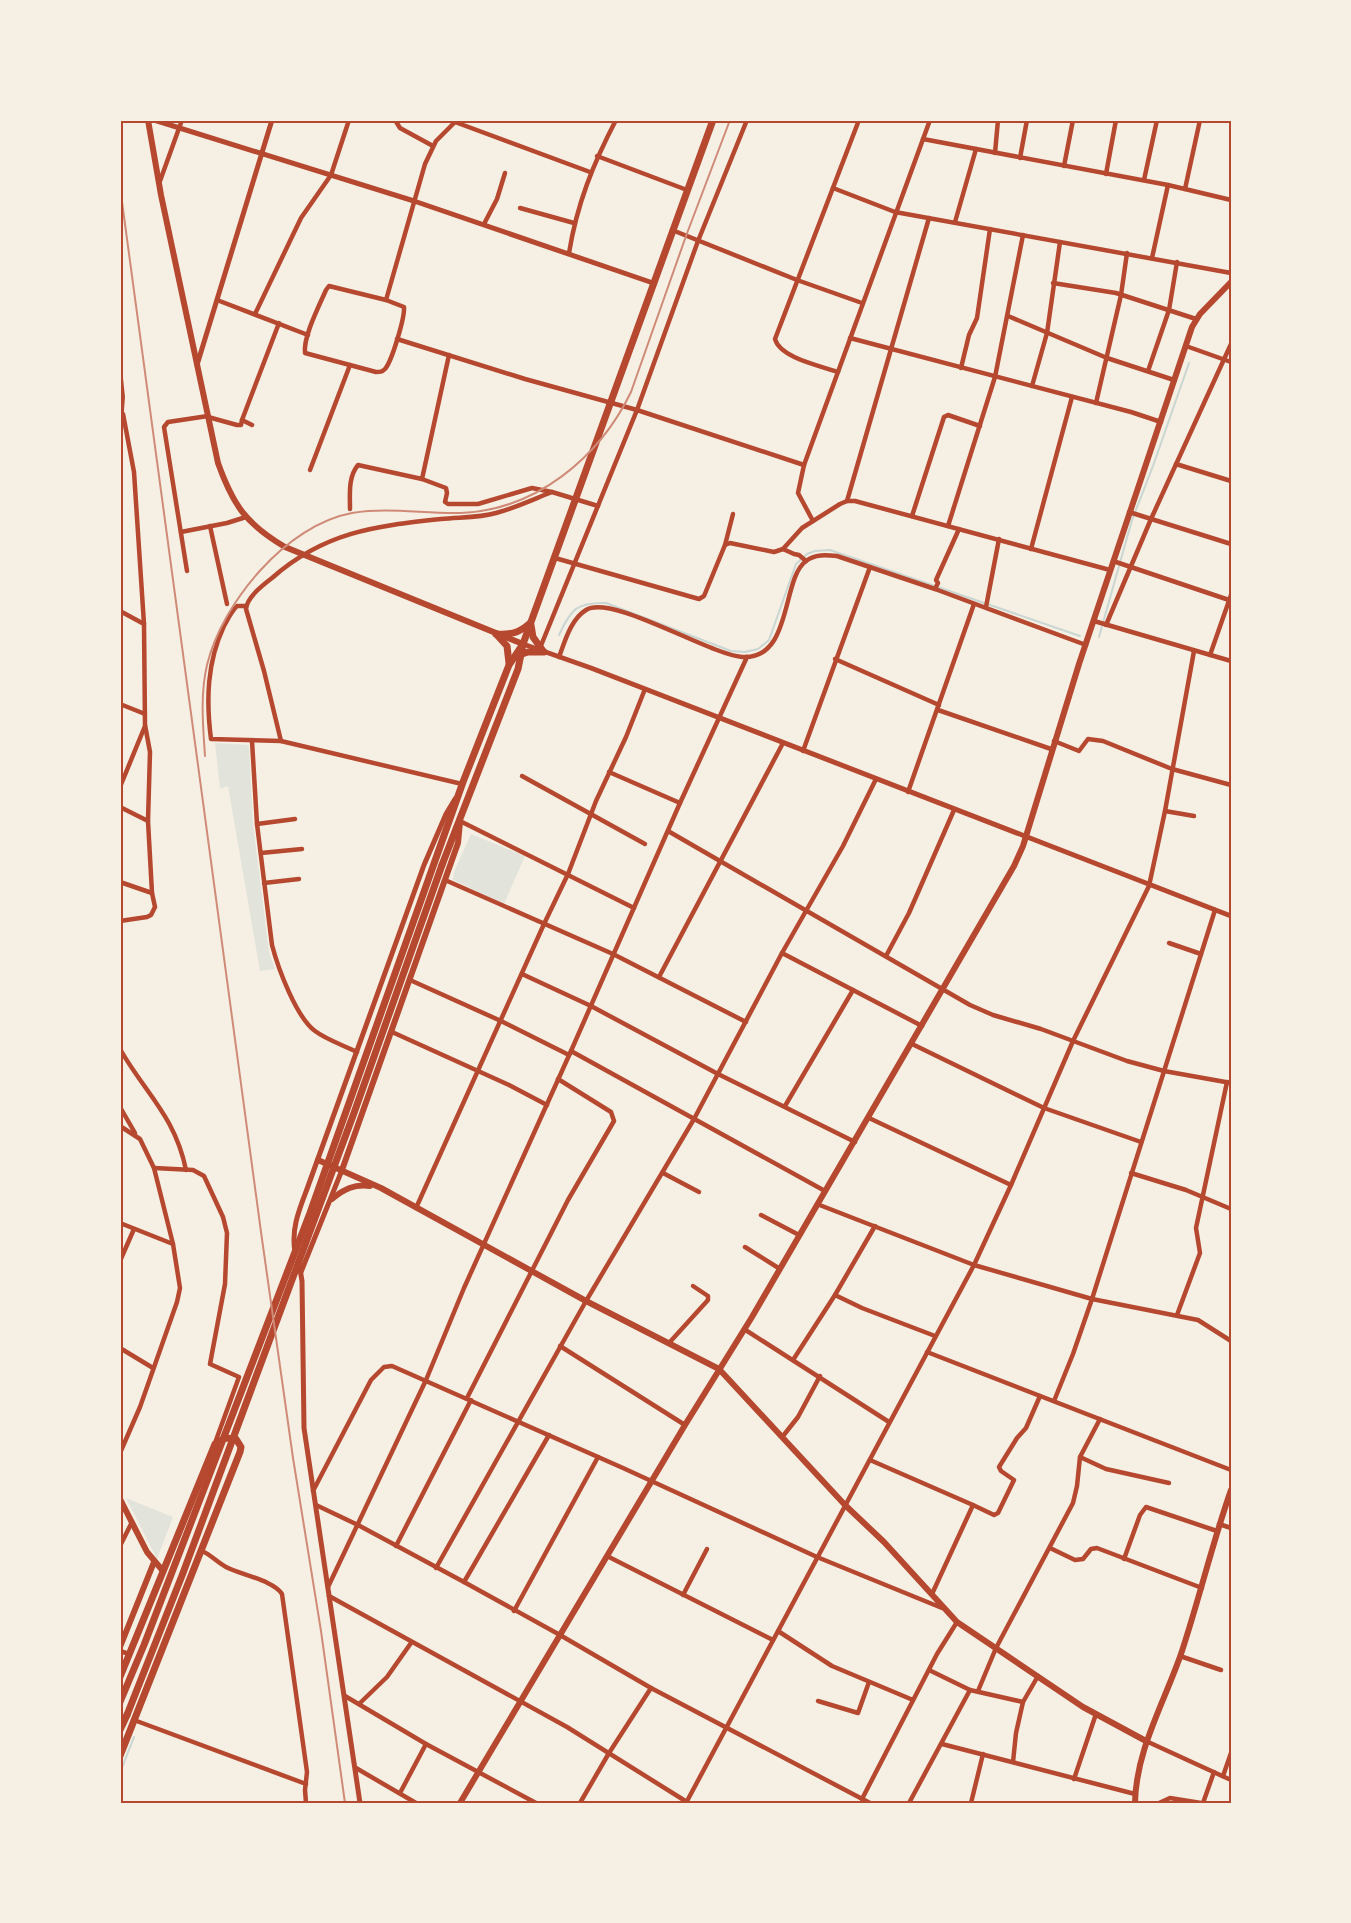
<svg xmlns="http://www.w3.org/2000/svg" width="1351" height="1923" font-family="Jost,sans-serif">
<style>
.green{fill:#e2e4dc}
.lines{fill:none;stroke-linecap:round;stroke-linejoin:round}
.stream{stroke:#c9d6d2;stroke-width:2}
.minor{stroke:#b5482f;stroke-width:4.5}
.tertiary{stroke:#b5482f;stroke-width:5}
.secondary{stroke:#b5482f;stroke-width:6}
.primary{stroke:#b5482f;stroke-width:7}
.trunk{stroke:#b5482f;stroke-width:7}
.rail{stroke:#cf8b77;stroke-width:2}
.neatline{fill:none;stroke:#b5482f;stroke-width:2}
</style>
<rect width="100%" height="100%" fill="#f6efe4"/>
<g class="green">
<path d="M215,743L249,745L253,824L269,952L275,969L260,971L228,786L220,789Z"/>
<path d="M471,834L525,856L504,904L453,880L454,872Z"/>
<path d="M126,1498L173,1517L157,1559Z"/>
</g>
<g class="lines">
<g class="stream">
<path d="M559,635C571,609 577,602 606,603L731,651L745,652L758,649L769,640L796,564L807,554L815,551L830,550L1080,636"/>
<path d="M1099,637L1132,520L1153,466L1189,363"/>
<path d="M120,1773L134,1737"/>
</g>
<g class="minor">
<path d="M395,120L400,128L433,146"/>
<path d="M455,122L590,172"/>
<path d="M923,139L1168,185L1231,200"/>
<path d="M995,153L998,120"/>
<path d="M597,156L687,190"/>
<path d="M1020,158L1027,120"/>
<path d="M1064,166L1073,120"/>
<path d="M1106,174L1116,120"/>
<path d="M1144,180L1157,120"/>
<path d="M160,181L182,120"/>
<path d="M833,188L895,212L1231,273"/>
<path d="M1185,189L1200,120"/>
<path d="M520,208L574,223"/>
<path d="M955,222L976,149"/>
<path d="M484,224L497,199L505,173"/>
<path d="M672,230L797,280L862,303"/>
<path d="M569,253C577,204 593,164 616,120"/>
<path d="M1152,258L1168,185"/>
<path d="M1053,283L1116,293L1196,319"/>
<path d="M329,286L386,300L404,307C405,317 392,361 385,369C382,372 380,372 376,372L305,353C303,337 319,306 326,290Z"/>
<path d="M217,300L308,335"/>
<path d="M386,300L425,164L436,141L457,120"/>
<path d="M255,314L301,218L331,175L349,120"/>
<path d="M1008,316L1107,358L1174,380"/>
<path d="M850,338L1131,412L1161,422"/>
<path d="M397,339L525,379L637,410L804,465"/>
<path d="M1186,346L1231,362"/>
<path d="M961,368L969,335L977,318L990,229"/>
<path d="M1148,371L1169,310L1177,262"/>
<path d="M838,372C821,366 780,358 775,339L859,120"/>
<path d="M1032,386L1047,333L1060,242"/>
<path d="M1096,403L1121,295L1127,253"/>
<path d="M208,417L237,425H241L242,420"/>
<path d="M252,425L242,420L279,323"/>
<path d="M1176,464L1231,481"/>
<path d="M310,470L350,365"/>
<path d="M422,479L449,355"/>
<path d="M847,501L929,218"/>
<path d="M350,509C350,494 348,477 358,465L422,479L446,488L447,493L445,502L448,504H478L532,488L552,492L598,506"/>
<path d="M1129,512L1231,544"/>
<path d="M912,516L944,417L948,415L980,426"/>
<path d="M813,521L798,493L804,465L930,120"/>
<path d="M210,526L227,604"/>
<path d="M948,526L995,377L1023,235"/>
<path d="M181,532L227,523L246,517"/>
<path d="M725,545L733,514"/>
<path d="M783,549L794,554L799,555L806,561"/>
<path d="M1031,549L1072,397"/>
<path d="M555,558L699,599L704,596L725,545L730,543L774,552L783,549L802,528L840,504L847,501H855L1110,570"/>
<path d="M1113,561L1229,600"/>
<path d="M187,571L164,427L168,422L208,416"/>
<path d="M935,589L938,583L936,580L959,529"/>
<path d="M246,606H237C231,612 228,619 224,626C207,662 206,700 211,739L281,741L462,784"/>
<path d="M986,607L999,539"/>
<path d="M120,611L144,624"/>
<path d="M1094,621L1231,661"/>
<path d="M1106,625L1151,519L1231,344"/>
<path d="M540,648L637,410L698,241L747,120"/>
<path d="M1210,655L1231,595"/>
<path d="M559,657C565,641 571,619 586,610C612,594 708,654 742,657C793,660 781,579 806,561C815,554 826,555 837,556L935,589L1086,645"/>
<path d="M835,659L939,705"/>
<path d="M120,704L145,714"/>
<path d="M938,710L1051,749"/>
<path d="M252,741L257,824L272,945C278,968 296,1017 315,1031C327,1040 343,1045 357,1052"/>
<path d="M281,741L264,671L246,609C247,597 263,585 272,578C324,532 375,526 441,519C459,517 479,518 496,513C515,508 534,499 552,492"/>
<path d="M1054,741L1079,751L1088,739L1103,741L1172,769L1231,785"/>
<path d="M803,751L870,567"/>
<path d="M609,772L680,803"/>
<path d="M522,776L645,844"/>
<path d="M120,787L145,726"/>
<path d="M908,792L974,604"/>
<path d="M120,807L148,821"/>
<path d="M1165,811L1194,816"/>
<path d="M460,821L634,908"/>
<path d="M257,824L295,819"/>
<path d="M668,831L970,1005L993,1015L1041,1029L1127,1061L1164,1071L1231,1083"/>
<path d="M261,853L302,849"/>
<path d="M445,880L613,954L746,1022"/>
<path d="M120,882L152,893"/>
<path d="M264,883L299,879"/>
<path d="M120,921L147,917L151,915L155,907L152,893L148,821L150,752L145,725L144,624L134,472L123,414"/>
<path d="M1169,943L1201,954"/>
<path d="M782,953L922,1026"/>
<path d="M886,956L909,913L954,810"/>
<path d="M522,974L591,1006L718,1074L855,1142"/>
<path d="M659,977L783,743"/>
<path d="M410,980L501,1021L569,1055"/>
<path d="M392,1032L509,1085L547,1105"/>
<path d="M912,1044L1044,1108L1141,1142"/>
<path d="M120,1049C145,1093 175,1116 186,1170"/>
<path d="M571,1051L825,1191"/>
<path d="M785,1106L853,990"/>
<path d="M120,1107L135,1133"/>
<path d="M869,1118L1011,1185"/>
<path d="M120,1126L140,1139L154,1168L173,1244L180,1288L177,1302L140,1407L120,1453"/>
<path d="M154,1168L193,1170L204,1176L223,1217L227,1233L225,1284L210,1364L239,1377L215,1443"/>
<path d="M663,1173L699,1192"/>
<path d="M1131,1173L1186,1190L1231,1209"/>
<path d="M817,1204L974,1265L1092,1299L1198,1320L1231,1341"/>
<path d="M416,1208L544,924L568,874L596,801L626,737L645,689"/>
<path d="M761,1215L799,1235"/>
<path d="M120,1223L173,1244"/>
<path d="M745,1247L780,1269"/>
<path d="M120,1261L134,1229"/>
<path d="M835,1295L862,1308L935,1336"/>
<path d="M1177,1315L1200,1253L1196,1228L1227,1082"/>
<path d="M744,1329L889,1422"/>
<path d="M669,1343L708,1300V1296L693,1286"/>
<path d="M560,1346L685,1425"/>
<path d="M120,1348L153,1368"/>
<path d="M927,1352L1231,1470"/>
<path d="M793,1360L835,1295L875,1226"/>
<path d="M467,1398L568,1200L614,1121L611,1112L558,1079"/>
<path d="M1054,1401L1073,1354L1092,1299L1215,910"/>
<path d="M783,1436L798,1417L820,1376"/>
<path d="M1080,1457L1106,1469L1169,1483"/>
<path d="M870,1460L973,1505L932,1594"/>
<path d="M313,1491L371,1380L384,1367L392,1366L623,1468L817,1557L942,1608"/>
<path d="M316,1505L358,1525L464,1582L560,1635L651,1688L870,1803"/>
<path d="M973,1505L994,1515L998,1513L1014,1480L1001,1471L999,1467L1017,1438L1026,1428L1040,1396"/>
<path d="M1219,1524L1231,1528"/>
<path d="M120,1546L132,1522"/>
<path d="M396,1546L471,1400"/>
<path d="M1050,1548L1075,1560L1083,1559L1091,1549L1097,1548L1202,1588"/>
<path d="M202,1551C211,1555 217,1562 226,1567C241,1575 273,1580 282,1594L307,1772L305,1790L306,1803"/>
<path d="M607,1556L773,1640"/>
<path d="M1124,1559L1140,1515L1146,1507L1217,1531"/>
<path d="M436,1568L586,1301L694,1119L782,953L843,846L876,779"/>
<path d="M464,1582L549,1435"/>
<path d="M328,1587L426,1380L464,1288L571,1051L680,803L747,657"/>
<path d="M683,1595L707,1549"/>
<path d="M329,1596L567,1727L687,1802"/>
<path d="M514,1611L598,1457"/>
<path d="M778,1631L832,1666L913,1700"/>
<path d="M120,1651L129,1654"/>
<path d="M1180,1656L1221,1670"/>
<path d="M929,1670L970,1690L1023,1702"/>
<path d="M978,1691L996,1648L1073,1503L1077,1486L1080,1457L1100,1419"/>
<path d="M345,1696L426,1744L536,1803"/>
<path d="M818,1701L858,1713L869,1682"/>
<path d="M359,1704L387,1677L411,1643"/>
<path d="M134,1720L306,1784"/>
<path d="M1146,1741L1231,1780"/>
<path d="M942,1744L1135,1794"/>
<path d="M1013,1762L1016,1733L1023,1702L1038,1676"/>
<path d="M356,1768L416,1803"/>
<path d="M1223,1776L1231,1753"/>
<path d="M1074,1779L1096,1714"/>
<path d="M400,1793L426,1744"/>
<path d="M862,1799L937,1654L957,1622"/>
<path d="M580,1803L609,1753L651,1688"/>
<path d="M686,1803L974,1265L1011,1185L1073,1041L1149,886L1165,811L1194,651"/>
<path d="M909,1803L970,1690"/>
<path d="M971,1803L983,1754"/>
<path d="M1159,1803L1170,1798L1201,1803"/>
<path d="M1203,1803L1214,1772"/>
</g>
<g class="tertiary">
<path d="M154,120L414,201L653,283"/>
<path d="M197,365L272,120"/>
<path d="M523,644L591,668L1231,916"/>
<path d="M295,1252C291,1229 299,1210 307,1189L424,865L446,814L455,799"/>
<path d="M299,1263L302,1281L304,1428L360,1803"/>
<path d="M301,1272L342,1170"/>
</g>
<g class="secondary">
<path d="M148,120L161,195L218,463C233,505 246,524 285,547L523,644"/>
<path d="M120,378L122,397L120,423"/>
<path d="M318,1160L381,1188L586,1301L719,1369L845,1505L884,1542L957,1622L1083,1707L1146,1741"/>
<path d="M342,1170L458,843L460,822"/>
<path d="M332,1199C344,1189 354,1184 370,1186"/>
<path d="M120,1499L147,1552L163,1571"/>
<path d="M120,1647L154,1562"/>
<path d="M460,1803L685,1425L752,1317L1014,866L1023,846L1079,664L1192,327L1200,314L1231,282"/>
<path d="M1135,1803C1136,1750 1164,1703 1181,1654C1199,1600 1212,1544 1231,1490"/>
</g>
<g class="primary">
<path d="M531,625L533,637L543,651"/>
<path d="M496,634C510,635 519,633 529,624"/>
<path d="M496,634L507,646L509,663"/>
<path d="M519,655L528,652H544"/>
<path d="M442,865L518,669L523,644L713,120"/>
<path d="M120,1677L215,1444L225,1438L236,1439L241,1447L240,1452L120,1756"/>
<path d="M120,1702L144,1645L310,1213L463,782L509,665L523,644"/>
<path d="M120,1730L127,1715"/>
</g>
<path class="trunk" d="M127,1715L183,1573L354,1113L442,865"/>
<g class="rail">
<path d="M120,187L261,1232L293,1458L321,1631L345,1803"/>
<path d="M205,756C203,726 200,695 207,665C222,603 286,525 352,513C389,507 424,514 461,513C536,510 599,458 631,392L686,236L730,120"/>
</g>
</g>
<rect width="1351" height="1923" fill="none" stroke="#f6efe4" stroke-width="243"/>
<rect x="122" y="122" width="1108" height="1680" class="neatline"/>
</svg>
